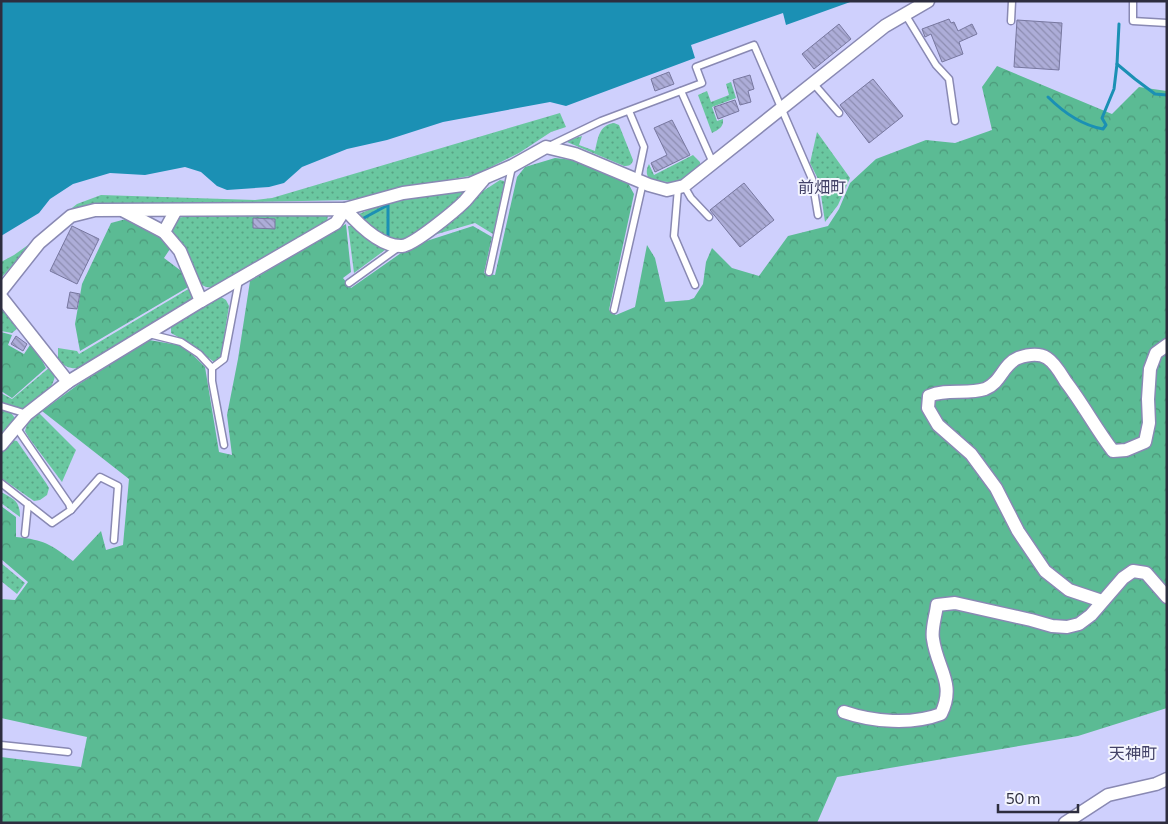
<svg xmlns="http://www.w3.org/2000/svg" width="1168" height="824" font-family="Commissioner,'Noto Sans JP',sans-serif">
<style>
.grass{fill:url(#grass-dots)}
.forest{fill:url(#forest-crowns)}
.water{fill:#1b90b4}
.lines{fill:none;stroke-linecap:round;stroke-linejoin:round}
.stream{stroke:#1b90b4;stroke-width:3}
.building{fill:url(#building-back-hatch);stroke:#77779f}
.service-casing{stroke:#8989b3;stroke-width:9}
.minor-casing{stroke:#8989b3;stroke-width:15}
.service{stroke:#fff;stroke-width:6}
.minor{stroke:#fff;stroke-width:12}
.labels{text-anchor:middle;dominant-baseline:central;stroke-width:4;stroke-linejoin:round;paint-order:stroke}
.quarter-label{font-size:16px;fill:#434267;stroke:#f4f5fe}
</style>
<defs>
<pattern id="grass-dots" width="8" height="8" patternUnits="userSpaceOnUse" patternTransform="scale(1.25)"><rect width="8" height="8" fill="#6ac7a0"/><path d="M2 2h.1M6 6h.1" fill="none" stroke="#58a284" stroke-width="1.8" stroke-linecap="round"/></pattern>
<pattern id="forest-crowns" width="20" height="18" patternUnits="userSpaceOnUse" patternTransform="scale(1.25)"><rect width="20" height="18" fill="#5bbb94"/><path d="M2 6a3 3 0 1 1 6 0M12 15a3 3 0 1 1 6 0" fill="none" stroke="#4c987a"/></pattern>
<pattern id="building-back-hatch" width="6" height="6" patternUnits="userSpaceOnUse" patternTransform="scale(1.25)"><rect width="6" height="6" fill="#adadd8"/><path d="M-1 5l2 2M0 0l6 6M5-1l2 2" fill="none" stroke="#8d8db1"/></pattern>
</defs>
<rect width="100%" height="100%" fill="#cfd0fd"/>
<g class="grass">
<path d="M731,82L736,98L712,107L717,121L723,119C724,127 718,130 712,133L698,95L707,91L711,102L729,95L726,84Z"/>
<path d="M560,113L566,127L551,132L519,153L475,175L403,188L350,200L108,205L63,215L77,204L101,195L255,200L272,198Z"/>
<path d="M614,123L619,125L633,160C632,165 629,166 624,166L567,142L569,140L582,136L579,145L595,151C598,138 599,125 614,123Z"/>
<path d="M817,132L850,178L838,205L825,222L819,181L810,163Z"/>
<path d="M693,155L700,162V166C680,183 675,185 649,179C646,174 646,169 649,164L654,175Z"/>
<path d="M500,180L504,181V185L493,234L475,223L427,237L480,193Z"/>
<path d="M461,189L465,192L463,199L417,236L395,243L360,222L359,214L387,202Z"/>
<path d="M328,215L327,221L215,288L206,287L200,284L172,232L176,218L183,217Z"/>
<path d="M348,226H355L389,247L354,273Z"/>
<path d="M35,240L1,278V262L14,255Z"/>
<path d="M190,288C194,295 192,298 188,304L80,368C70,369 65,367 58,360V348L77,351L79,354Z"/>
<path d="M221,297L226,300L229,306L221,356L214,362L189,343L171,333V326Z"/>
<path d="M1,308L18,328L12,333L1,331Z"/>
<path d="M50,367L55,375C53,391 38,400 26,410L1,402V393L12,399Z"/>
<path d="M1,410L11,413L15,418V421L1,433Z"/>
<path d="M39,413L76,450L62,482L29,438L25,431L27,424Z"/>
<path d="M12,440L17,441L46,483L49,488L47,495L40,500L34,501L1,478V453Z"/>
<path d="M1,492C14,499 20,501 20,517L1,503Z"/>
<path d="M1,563L25,583L17,594L1,581Z"/>
</g>
<g class="forest">
<path d="M997,66L1112,114L1139,87L1167,91V708L1078,736L837,777L817,823H1V757L81,767L87,737L1,718V599L15,600L28,582L1,559V506L16,517V537C45,540 50,544 73,561L101,531L106,550L123,545L129,479L42,411L79,384L149,340L184,346L205,367L219,452L232,455L227,415L238,359L250,281L346,224L351,272L343,278L351,288L411,246L473,226L492,237L484,273L495,275L517,177L525,167L555,158L573,160L628,183L634,194L609,310L616,315L635,307L647,245L655,258L665,302L689,300L694,298L703,284L706,262L712,248L732,268L759,276L788,236L828,226L839,209L850,183L876,159L926,140L955,143L992,130L982,87Z"/>
<path d="M126,219L158,234L170,249L164,258L184,273L190,286L80,351L75,324L82,284L111,223Z"/>
<path d="M1,332L12,335L8,345L24,354L30,345L36,349L46,368L12,398L1,391Z"/>
</g>
<path class="water" d="M1,1H853L786,25L783,13L691,45L695,58L566,106L550,102L443,122L387,140L347,149L302,167L284,183L269,187L227,190L217,186L201,172L185,167L145,175L110,173L73,184L50,199L39,213L1,236Z"/>
<g class="lines">
<g class="stream">
<path d="M1119,24L1117,64L1135,79L1155,94L1167,95"/>
<path d="M1048,97C1063,112 1081,125 1103,129L1106,125L1102,118L1114,89L1117,64"/>
<path d="M362,219L388,205V238"/>
</g>
</g>
<g class="building">
<path d="M949,19L951,23L954,22L958,31L972,24L977,34L959,42L963,54L942,62L931,34L925,37L922,29Z"/>
<path d="M1017,20L1062,23L1059,70L1014,67Z"/>
<path d="M839,24L851,39L814,69L802,54Z"/>
<path d="M669,72L674,84L655,91L651,79Z"/>
<path d="M750,75L754,89L748,91L751,102L740,105L733,80Z"/>
<path d="M873,79L903,116L869,143L840,105Z"/>
<path d="M735,100L739,111L718,119L714,107Z"/>
<path d="M672,120L690,155L655,172L651,163L667,155L654,128Z"/>
<path d="M744,183L774,220L740,247L710,210Z"/>
<path d="M253,218L275,219V229L253,228Z"/>
<path d="M72,226L99,239L77,284L50,271Z"/>
<path d="M70,292L80,294L77,309L67,308Z"/>
<path d="M16,336L27,344L23,351L11,344Z"/>
</g>
<g class="lines">
<defs>
<g id="service">
<path d="M1133,1V21L1167,23"/>
<path d="M905,14L936,65L949,79L955,121"/>
<path d="M1011,21L1012,1"/>
<path d="M813,83L839,113"/>
<path d="M681,91L713,163"/>
<path d="M629,111L644,147L637,180"/>
<path d="M547,147L601,121L702,83L696,67L754,45L812,179L818,215"/>
<path d="M684,186L691,198L709,217"/>
<path d="M678,188L674,236L695,285"/>
<path d="M489,272L512,167"/>
<path d="M349,283L399,247"/>
<path d="M614,310L643,182"/>
<path d="M149,334L181,342L199,354L212,368V381L224,445"/>
<path d="M212,368L224,359L239,280"/>
<path d="M1,406L27,414"/>
<path d="M1,483L52,523L71,510L69,504L16,427"/>
<path d="M71,510L100,477L118,486L114,540"/>
<path d="M25,534L28,504"/>
<path d="M1,745L68,752"/>
</g>
<g id="minor">
<path d="M124,211L164,232L180,251L201,301"/>
<path d="M164,232L176,210"/>
<path d="M1,291L39,243L71,216L95,210L345,209C358,224 380,247 402,246C414,245 456,210 465,201C471,194 477,187 483,180"/>
<path d="M1,297L68,382"/>
<path d="M1,445L27,414L68,382L201,301L336,223L345,209L403,193L470,184L512,166L546,147L575,154L649,185L667,190L684,186L885,26L928,1"/>
<path d="M1102,601L1069,590L1045,571L1018,531L996,488L971,454L938,425L928,408L929,396C947,388 967,395 985,389C1001,383 1003,364 1018,358C1027,355 1039,353 1047,358C1055,363 1061,374 1066,382C1083,404 1096,429 1113,451L1126,450L1145,442L1149,423L1148,399L1150,369L1156,353L1167,345"/>
<path d="M844,712C873,722 912,725 941,714C956,683 937,669 933,639C931,629 936,615 937,605L955,603L1031,620L1052,626L1067,627L1079,624L1091,615L1123,578L1133,571L1146,573L1167,597"/>
<path d="M1065,823L1108,795L1156,784L1167,779"/>
</g>
</defs>
<use href="#service" class="service-casing"/>
<use href="#minor" class="minor-casing"/>
<use href="#service" class="service"/>
<use href="#minor" class="minor"/>
</g>
<g class="labels">
<g class="quarter-label">
<text x="822" y="186">前畑町</text>
<text x="1133" y="752">天神町</text>
</g>
</g>
<rect width="1168" height="824" fill="none" stroke="#2d2d3e" stroke-width="5"/>
<path d="M998 804v8h80v-8" fill="none" stroke="#2d2d3e" stroke-width="2.5"/>
<text x="1006" y="804" font-size="15" fill="#2d2d3e" stroke="#f4f5fe" stroke-width="4" paint-order="stroke">50 m</text>
</svg>
